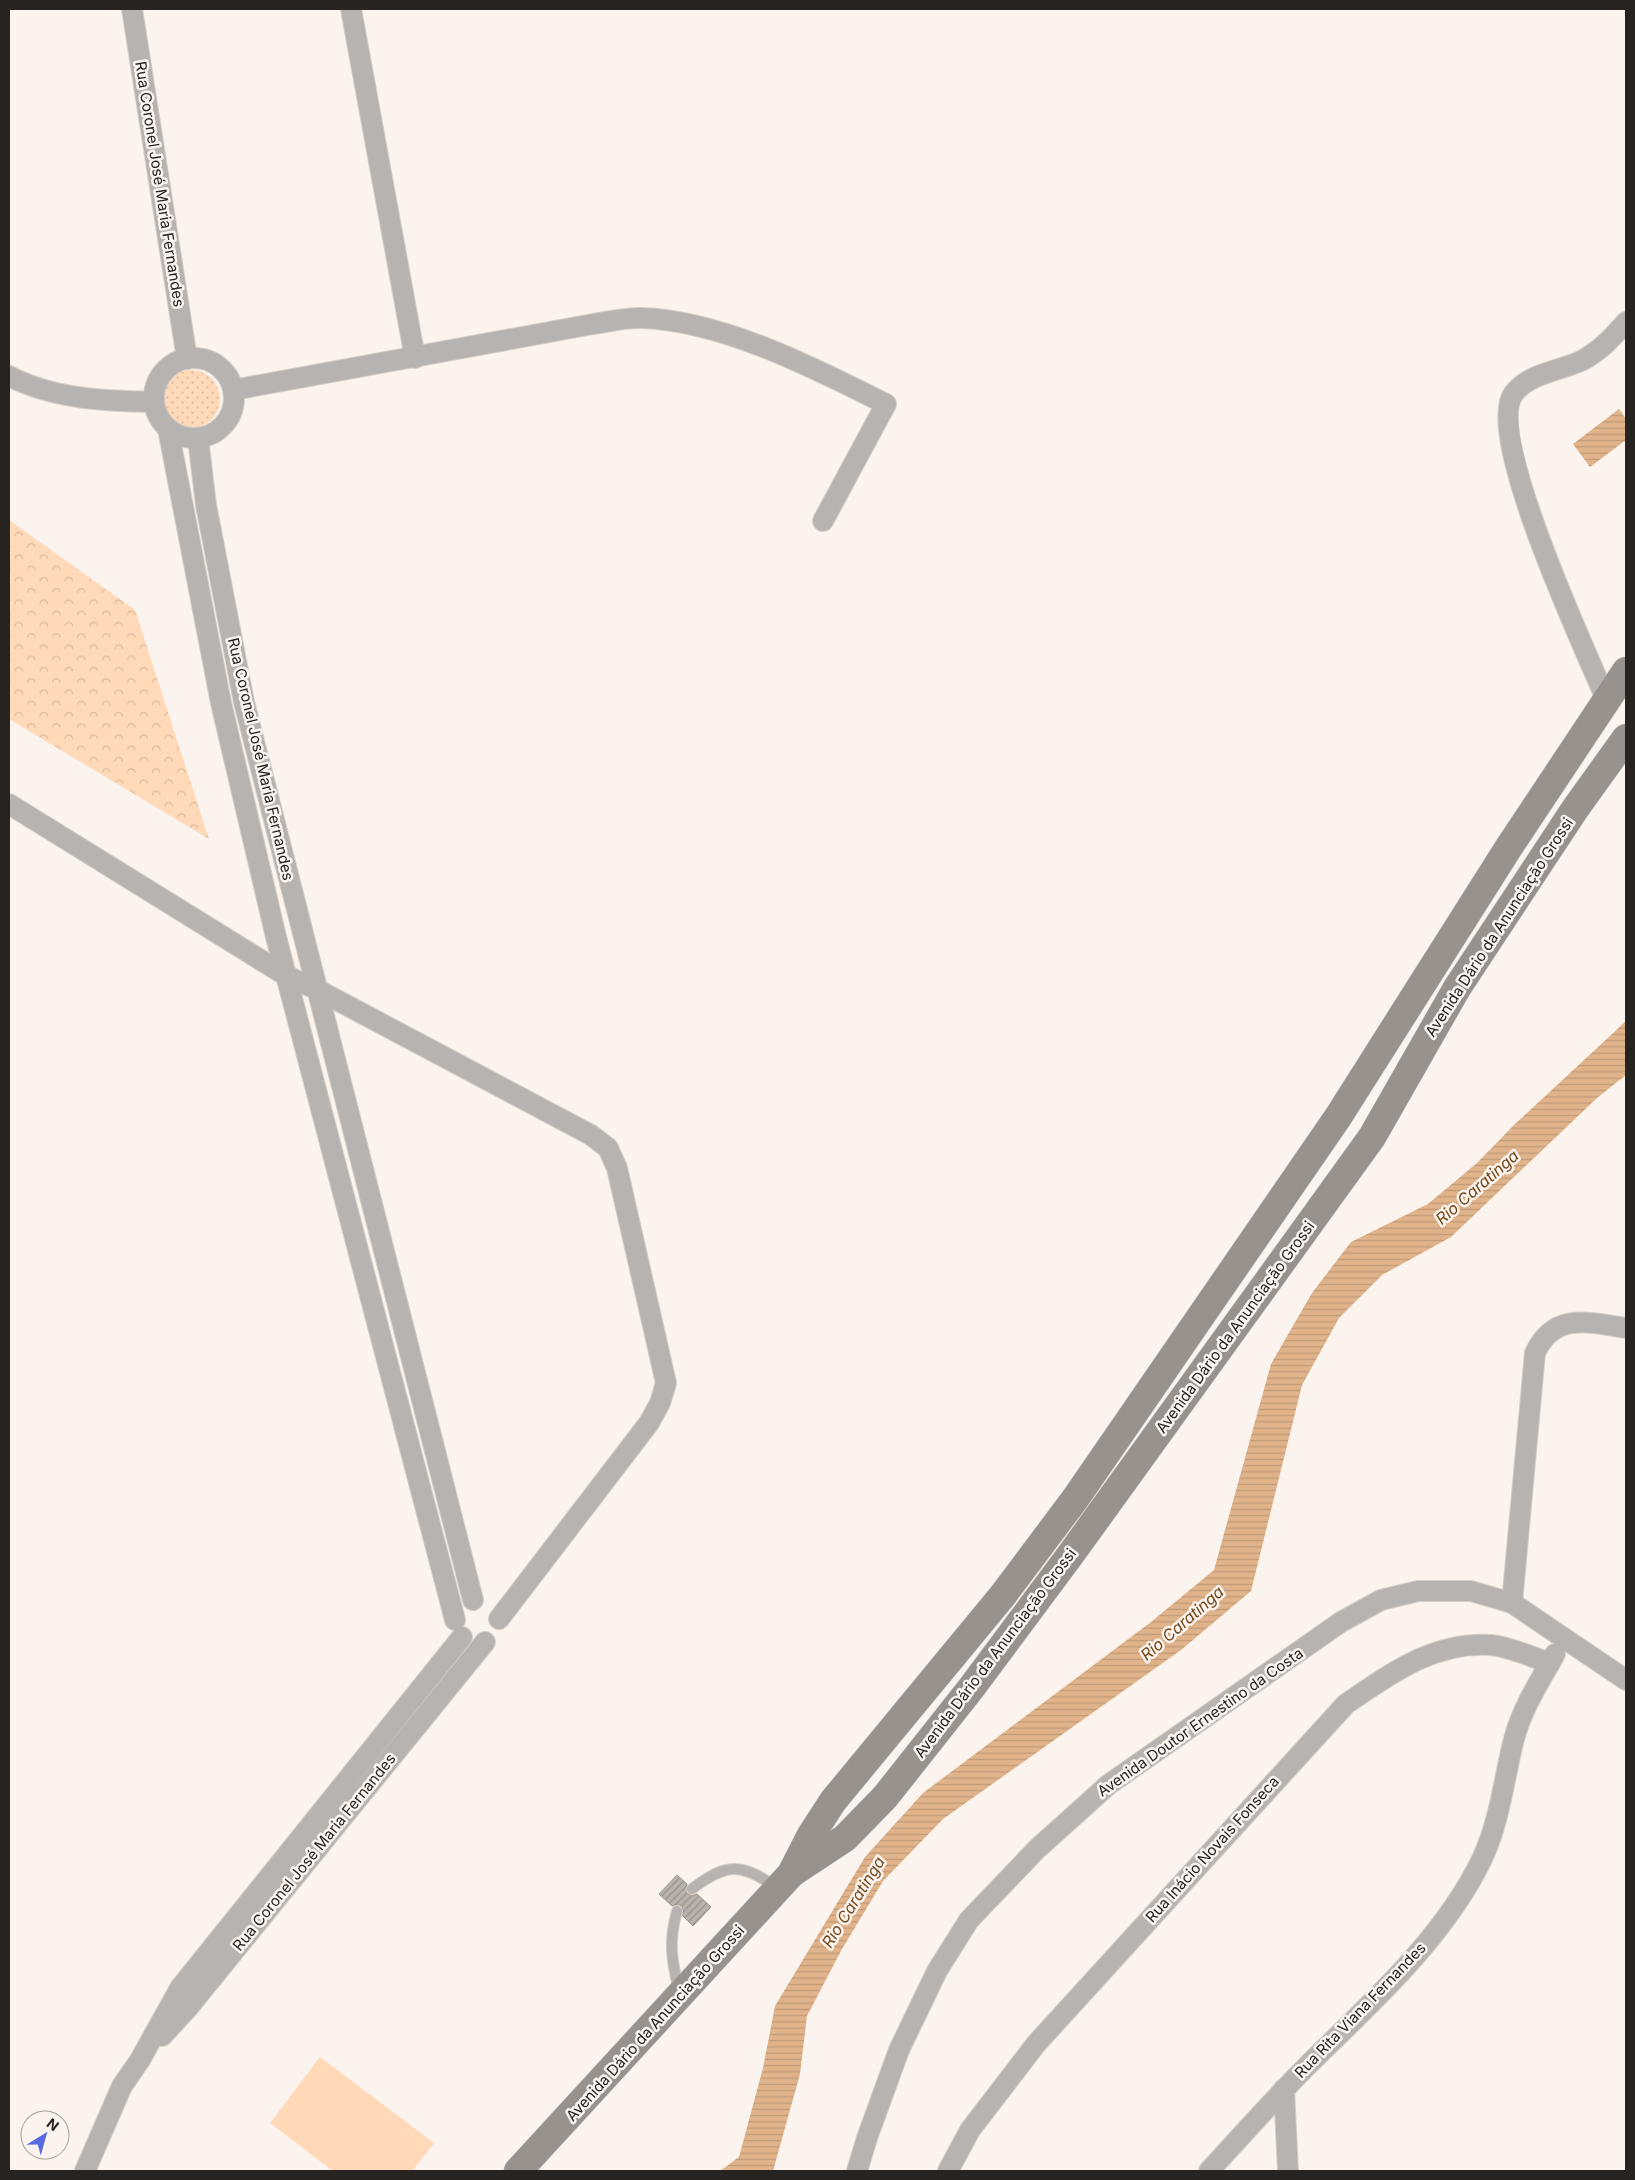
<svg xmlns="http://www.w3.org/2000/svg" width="1635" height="2180" font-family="Inter,sans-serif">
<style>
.grass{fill:url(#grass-dots)}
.forest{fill:url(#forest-crowns)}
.garden{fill:#ffd9b8}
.water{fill:url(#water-rules)}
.building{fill:url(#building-hatch);stroke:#9b948e}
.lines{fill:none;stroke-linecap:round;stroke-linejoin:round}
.service-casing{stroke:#d5cec8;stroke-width:12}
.minor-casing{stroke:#d5cec8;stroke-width:22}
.secondary-casing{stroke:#d5cec8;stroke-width:29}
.service{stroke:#b6b3b0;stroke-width:10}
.minor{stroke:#b6b3b0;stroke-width:20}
.secondary{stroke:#97928e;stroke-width:28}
.labels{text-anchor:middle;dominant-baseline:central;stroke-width:5;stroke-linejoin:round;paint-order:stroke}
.street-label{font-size:15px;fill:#262321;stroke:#fbf3ed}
.water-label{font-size:16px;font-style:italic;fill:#74481b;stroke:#fbf3ed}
</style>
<defs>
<pattern id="grass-dots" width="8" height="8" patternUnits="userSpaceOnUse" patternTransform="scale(1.25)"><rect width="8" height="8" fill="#ffd9b8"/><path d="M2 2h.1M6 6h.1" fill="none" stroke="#daba9e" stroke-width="1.8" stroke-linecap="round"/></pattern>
<pattern id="forest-crowns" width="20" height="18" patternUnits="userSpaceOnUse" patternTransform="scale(1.25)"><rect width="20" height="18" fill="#ffd9b8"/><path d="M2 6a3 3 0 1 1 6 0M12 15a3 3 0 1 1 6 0" fill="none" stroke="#daba9e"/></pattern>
<pattern id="water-rules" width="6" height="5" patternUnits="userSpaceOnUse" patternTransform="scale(1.25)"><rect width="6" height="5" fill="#e0b38a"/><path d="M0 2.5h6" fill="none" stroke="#c09a77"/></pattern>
<pattern id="building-hatch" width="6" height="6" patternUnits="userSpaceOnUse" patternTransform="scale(1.25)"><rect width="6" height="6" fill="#bab3ac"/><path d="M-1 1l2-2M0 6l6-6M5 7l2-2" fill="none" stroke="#97918c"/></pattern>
</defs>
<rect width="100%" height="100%" fill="#fbf3ed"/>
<circle class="grass" cx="191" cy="399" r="29"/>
<path class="forest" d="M9,520L135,610L209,839L9,719Z"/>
<path class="garden" d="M320,2057L434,2143L412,2171H333L270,2123Z"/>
<g class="water">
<path d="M1619,409L1626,419V440L1590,467L1573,444Z"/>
<path d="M1626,1021V1075L1597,1098L1451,1237L1382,1275L1339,1318L1302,1385L1251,1591L1181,1650L943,1819L883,1881L842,1949L807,2016L800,2074L773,2171H720L739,2157L763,2068L775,2006L865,1857L923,1793L1151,1622L1214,1570L1271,1364L1312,1293L1351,1242L1428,1204L1477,1163L1514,1125Z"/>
</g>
<path class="building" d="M677,1875L687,1884V1893L692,1896L697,1894L711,1907L693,1926L683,1916L682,1906L678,1904L672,1906L659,1894Z"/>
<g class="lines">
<defs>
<g id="service">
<path d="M692,1889C727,1862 742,1863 777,1888"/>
<path d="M677,1911C668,1943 672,1960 679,1992"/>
</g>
<g id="minor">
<path d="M132,9L187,359"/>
<path d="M351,9L415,358"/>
<circle cx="194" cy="398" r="40"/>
<path d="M9,376C53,399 105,401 154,402"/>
<path d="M233,390L593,324C609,322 626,317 642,318C723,321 814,368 886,404L823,521"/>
<path d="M168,429L221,703L276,937L455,1620"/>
<path d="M198,438L206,505L244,702L473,1600"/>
<path d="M1606,699C1586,651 1483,433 1514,393C1530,373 1559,371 1581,361C1600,351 1612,338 1626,322"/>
<path d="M9,804L285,975L318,990L591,1135L608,1148L617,1168L666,1383L660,1403L649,1423L499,1619"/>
<path d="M1512,1603L1535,1353C1554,1312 1588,1322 1626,1328"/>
<path d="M162,2036L187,2009L485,1642"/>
<path d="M1284,2089L1288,2171"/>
<path d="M85,2171L122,2086L140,2060L180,1988L462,1637"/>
<path d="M857,2171L867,2138L899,2050L937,1971L969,1920L1037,1849L1108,1785L1341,1622L1381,1600L1418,1591H1471L1512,1603L1626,1680"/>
<path d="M948,2171L970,2130L1036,2044L1346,1704C1390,1674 1434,1641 1491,1645C1511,1647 1531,1657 1550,1663"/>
<path d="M1209,2171C1242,2135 1275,2098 1310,2063C1371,2003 1444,1938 1482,1859C1500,1821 1504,1778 1514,1739C1522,1708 1540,1681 1555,1654"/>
</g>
<g id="secondary">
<path d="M792,1873L845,1838L885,1797L972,1687L1071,1554L1372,1137L1457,988L1575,809L1626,738"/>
<path d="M518,2171L791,1874L811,1835L833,1801L1003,1595L1075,1499L1338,1117L1509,847L1626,671"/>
</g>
</defs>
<use href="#service" class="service-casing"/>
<use href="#minor" class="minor-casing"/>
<use href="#secondary" class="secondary-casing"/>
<use href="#service" class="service"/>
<use href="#minor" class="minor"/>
<use href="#secondary" class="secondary"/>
</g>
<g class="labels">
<g class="street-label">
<text transform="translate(160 184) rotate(81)">Rua Coronel José Maria Fernandes</text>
<text transform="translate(261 759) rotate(77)">Rua Coronel José Maria Fernandes</text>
<text transform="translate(1499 927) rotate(-57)">Avenida Dário da Anunciação Grossi</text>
<text transform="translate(1235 1327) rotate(-54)">Avenida Dário da Anunciação Grossi</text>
<text transform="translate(995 1653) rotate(-53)">Avenida Dário da Anunciação Grossi</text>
<text transform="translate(1200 1722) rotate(-35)">Avenida Doutor Ernestino da Costa</text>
<text transform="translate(1212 1849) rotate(-48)">Rua Inácio Novais Fonseca</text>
<text transform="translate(314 1852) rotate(-51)">Rua Coronel José Maria Fernandes</text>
<text transform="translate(1360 2010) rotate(-46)">Rua Rita Viana Fernandes</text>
<text transform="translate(655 2023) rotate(-48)">Avenida Dário da Anunciação Grossi</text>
</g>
<g class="water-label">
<text transform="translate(1477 1187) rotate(-41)">Rio Caratinga</text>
<text transform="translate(1182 1623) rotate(-41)">Rio Caratinga</text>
<text transform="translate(853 1902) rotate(-58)">Rio Caratinga</text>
</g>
</g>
<rect width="1635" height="2180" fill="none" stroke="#262321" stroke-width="20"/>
<g transform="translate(45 2135) rotate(37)"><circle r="24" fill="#fbf3ed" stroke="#a6a09b"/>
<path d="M0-4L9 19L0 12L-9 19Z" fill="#596ae1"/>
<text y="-8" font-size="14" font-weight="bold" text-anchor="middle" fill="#262321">N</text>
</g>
</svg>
